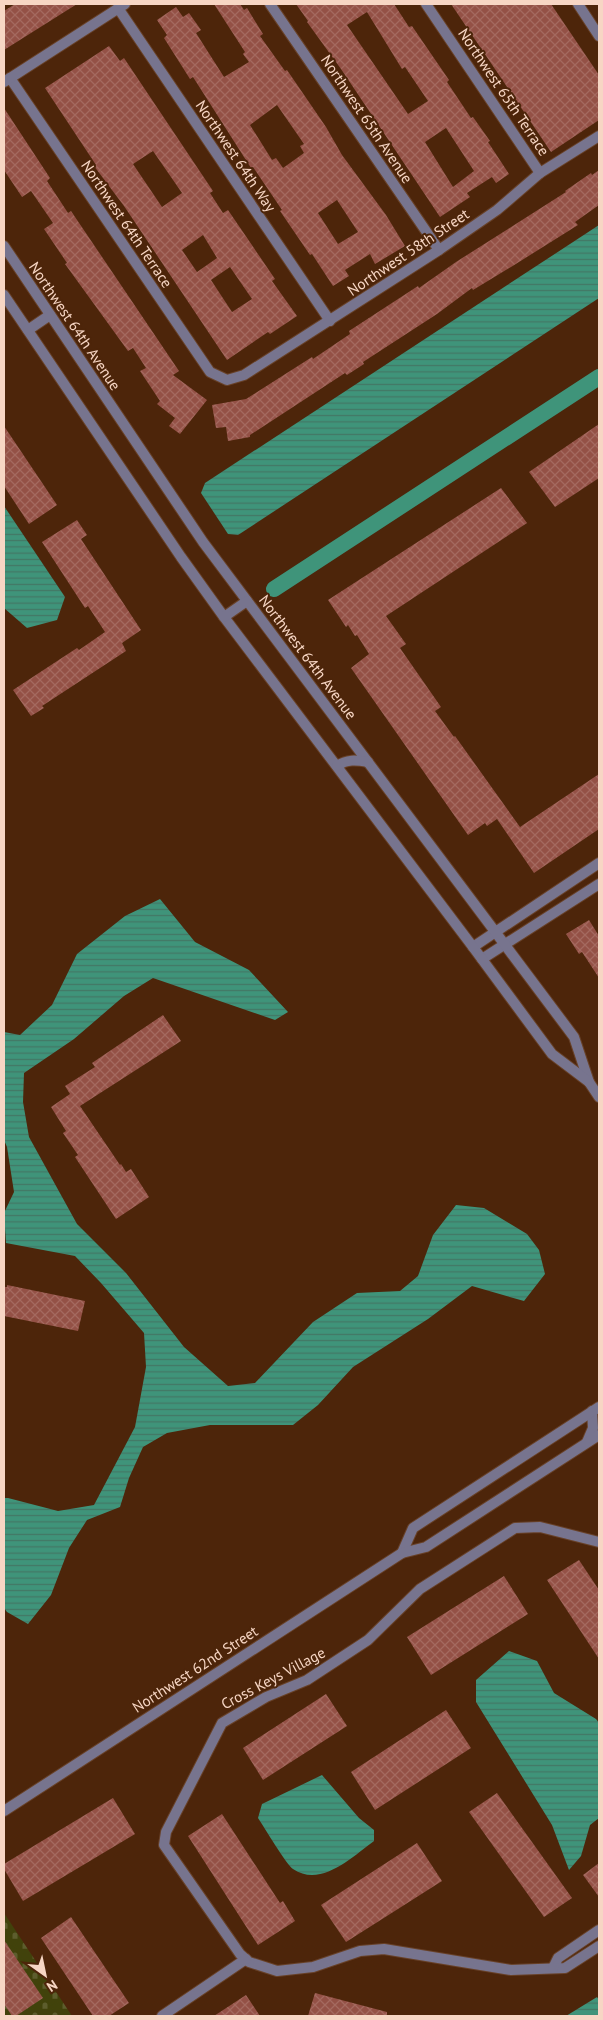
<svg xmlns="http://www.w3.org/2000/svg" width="603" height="2020" font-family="'PT Sans',sans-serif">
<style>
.cemetery{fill:url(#cemetery-stones)}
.water{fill:url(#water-rules)}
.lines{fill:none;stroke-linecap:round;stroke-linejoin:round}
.canal{stroke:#3f947a;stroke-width:16}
.building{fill:url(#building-cross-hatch);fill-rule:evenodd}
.minor-casing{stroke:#684128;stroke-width:12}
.tertiary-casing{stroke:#684128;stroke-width:12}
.minor{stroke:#77748e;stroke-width:10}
.tertiary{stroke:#77748e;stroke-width:10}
.labels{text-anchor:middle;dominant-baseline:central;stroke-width:4;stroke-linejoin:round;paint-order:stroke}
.street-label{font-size:15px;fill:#f7d6c4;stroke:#4d250a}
</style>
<defs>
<pattern id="cemetery-stones" width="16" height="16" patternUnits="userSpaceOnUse" patternTransform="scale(1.25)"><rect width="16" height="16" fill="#41420b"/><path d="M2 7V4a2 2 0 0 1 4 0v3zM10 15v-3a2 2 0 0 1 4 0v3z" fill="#5d5d2d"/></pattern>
<pattern id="water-rules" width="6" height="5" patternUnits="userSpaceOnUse" patternTransform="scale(1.25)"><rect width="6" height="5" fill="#3f947a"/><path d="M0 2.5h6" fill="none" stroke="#437764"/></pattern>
<pattern id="building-cross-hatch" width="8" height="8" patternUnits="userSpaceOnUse" patternTransform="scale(1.25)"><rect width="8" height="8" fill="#945146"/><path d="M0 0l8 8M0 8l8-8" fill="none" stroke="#a4695f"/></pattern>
</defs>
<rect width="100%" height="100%" fill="#4d250a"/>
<path class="cemetery" d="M4,1913L72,2016H4Z"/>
<g class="water">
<path d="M599,225V298L238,535L228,534L201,493L205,483Z"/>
<path d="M4,506L65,597L57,620L27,628L4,608Z"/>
<path d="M160,899L195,942L249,970L288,1012L275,1020L153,978L124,996L74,1039L24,1073L23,1102L29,1137L77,1224L126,1273L184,1347L228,1386L255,1383L313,1322L357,1293L400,1291L418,1276L433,1235L456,1205L484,1208L527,1234L539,1250L545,1274L524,1301L472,1286L428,1319L353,1367L318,1405L293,1425H210L167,1433L143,1447L129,1478L120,1507L87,1520L69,1548L51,1595L28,1624L7,1612L4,1608V1498H8L58,1511L94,1505L135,1427L146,1367L144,1333L101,1283L75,1256L6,1243L4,1213L14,1192L7,1147L4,1140V1032L20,1035L52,1005L77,954L125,916Z"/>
<path d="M509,1651L537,1661L554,1693L596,1719L599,1723V1818L590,1825L581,1856L569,1870L552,1825L476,1702V1680Z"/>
<path d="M322,1775L359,1818L374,1830V1841C352,1857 321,1888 293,1869C286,1864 264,1827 258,1818L262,1804Z"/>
<path d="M597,1997L599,2000V2016H566Z"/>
</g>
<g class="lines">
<path class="canal" d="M274,589L599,377"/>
</g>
<g class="building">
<path d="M15,4H77L4,50V11Z"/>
<path d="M214,4H240L244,10L247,8L263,34L260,36L285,71L287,70L326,127L342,155L386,215L405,246L375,264L370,254L345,270L349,276L333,286L312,254L310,255L280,211L282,210L253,167L251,168L193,77L190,79L164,38L167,35L157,20L176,7L183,17L189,13L201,30L196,33L224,77L249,62L243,54L245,52ZM277,105L304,144L300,146L304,153L283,168L276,158L272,160L250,125ZM337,200L358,232L338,244L318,213Z"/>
<path d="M296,4H394L409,27L412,26L449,80L447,82L471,118L473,117L490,141L488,142L509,174L496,183L492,177L467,193L470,197L440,217L341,69L307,22L308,21ZM367,12L402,69L405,67L428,101L408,114L347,25ZM446,128L474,171L453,187L425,142Z"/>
<path d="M451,4H551L599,75V120L551,152Z"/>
<path d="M109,46L120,61L124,58L213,191L210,193L223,213L228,210L275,279L272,281L297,316L270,334L268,332L227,360L124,206L94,166L96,165L45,88ZM153,151L182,193L162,207L133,164ZM203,235L217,258L197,272L182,250ZM230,267L252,299L232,312L211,280Z"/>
<path d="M4,108L50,178L47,181L68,213L71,211L179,371L173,375L207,400L180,434L169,426L175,418L157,404L160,401L140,371L146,368L133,348L128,351L65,264L67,263L44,229L53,223L31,191L22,197L4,170Z"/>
<path d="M599,170V205L575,222L578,225L511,267L473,290L472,288L437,314L363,362L364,364L347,375L345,373L250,435V437L228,441L226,427L216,428L212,405L246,399L312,357L313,359L350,334L349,331L418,286L419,288L456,262L566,192L565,191L591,173L592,175Z"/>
<path d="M599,424V478L555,507L529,472Z"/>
<path d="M4,426L57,505L29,524L4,486Z"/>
<path d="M501,488L527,523L386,616L406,644L400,648L441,707L435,711L454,737L455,736L520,827L599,774V829L534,873L497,819L487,826L485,823L468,835L351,668L369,654L357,635L355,636L348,625L346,627L328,600Z"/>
<path d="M77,520L87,535L81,539L141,630L122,643L126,651L42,706L44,708L31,716L13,690L77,648L79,650L105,632L88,606L85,608L42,542Z"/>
<path d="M589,920L599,936V978L582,952L579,954L566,934Z"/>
<path d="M163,1015L181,1041L80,1106L120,1165L121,1164L126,1172L131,1169L149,1197L116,1219L75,1157L78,1155L63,1133L66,1131L51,1107L70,1094L65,1086L95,1067L92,1063Z"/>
<path d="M7,1285L85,1301L78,1331L4,1316V1287H7Z"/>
<path d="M579,1560L599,1590V1659L547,1580Z"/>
<path d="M504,1576L528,1614L431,1675L407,1637Z"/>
<path d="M326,1694L347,1726L263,1780L243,1748Z"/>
<path d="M446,1710L471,1748L375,1810L351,1772Z"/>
<path d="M497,1793L572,1898L544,1917L469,1812Z"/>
<path d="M113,1798L135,1834L23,1901L4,1869V1864Z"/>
<path d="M222,1814L280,1903L283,1901L295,1921L258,1945L188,1836Z"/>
<path d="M417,1843L442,1881L346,1942L321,1905Z"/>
<path d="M599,1863V1897L583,1875Z"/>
<path d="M71,1917L129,2003L109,2016H93L41,1938Z"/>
<path d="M4,1940L43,1998L16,2016H12L4,2004Z"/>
<path d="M315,1993L387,2012V2016H308Z"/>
<path d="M246,1995L260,2016H214Z"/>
</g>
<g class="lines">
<defs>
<g id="minor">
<path d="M270,4L439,250"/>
<path d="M426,4L540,173"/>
<path d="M578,4L599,36"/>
<path d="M118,8L330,321"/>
<path d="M10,78L210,372L227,380L244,375L439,250L497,210L540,173L599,136"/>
<path d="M4,82L125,4"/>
<path d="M473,947L599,863"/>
<path d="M482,959L599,884"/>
<path d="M599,1542L540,1527L515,1528L420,1589L368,1640L307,1680L266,1697L222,1723L166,1832L164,1845L240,1954L249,1962L277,1971L313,1967L360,1951L384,1949L511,1970L565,1968L599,1946"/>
<path d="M553,1968L558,1958L599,1930"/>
<path d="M162,2016L246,1959"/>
</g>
<g id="tertiary">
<path d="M4,246L203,542L574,1037L589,1082L599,1097"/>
<path d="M4,295L181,557L224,617L473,947L552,1054L589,1082"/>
<path d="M28,330L50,315"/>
<path d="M224,617L247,601"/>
<path d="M337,766C347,759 356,760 368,762"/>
<path d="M587,1442L593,1428L592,1411"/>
<path d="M402,1553L413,1528L599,1407"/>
<path d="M4,1811L402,1553L426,1547L599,1435"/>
</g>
</defs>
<use href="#minor" class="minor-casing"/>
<use href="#tertiary" class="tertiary-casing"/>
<use href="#minor" class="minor"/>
<use href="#tertiary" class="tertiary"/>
</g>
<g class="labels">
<g class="street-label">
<text transform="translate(504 92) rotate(56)">Northwest 65th Terrace</text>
<text transform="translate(367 119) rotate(56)">Northwest 65th Avenue</text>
<text transform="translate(236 156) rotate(56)">Northwest 64th Way</text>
<text transform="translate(127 224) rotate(56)">Northwest 64th Terrace</text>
<text transform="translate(408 252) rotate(-34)">Northwest 58th Street</text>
<text transform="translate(75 326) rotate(56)">Northwest 64th Avenue</text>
<text transform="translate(308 657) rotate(53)">Northwest 64th Avenue</text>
<text transform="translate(195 1669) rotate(-33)">Northwest 62nd Street</text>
<text transform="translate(273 1678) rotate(-28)">Cross Keys Village</text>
</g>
</g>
<rect width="603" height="2020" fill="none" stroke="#f7d6c4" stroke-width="10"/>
<g transform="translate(45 1975) rotate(147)" stroke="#4d250a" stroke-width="4" paint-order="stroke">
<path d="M0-4L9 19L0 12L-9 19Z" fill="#f7d6c4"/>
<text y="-8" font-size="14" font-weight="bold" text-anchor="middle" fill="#f7d6c4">N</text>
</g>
</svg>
